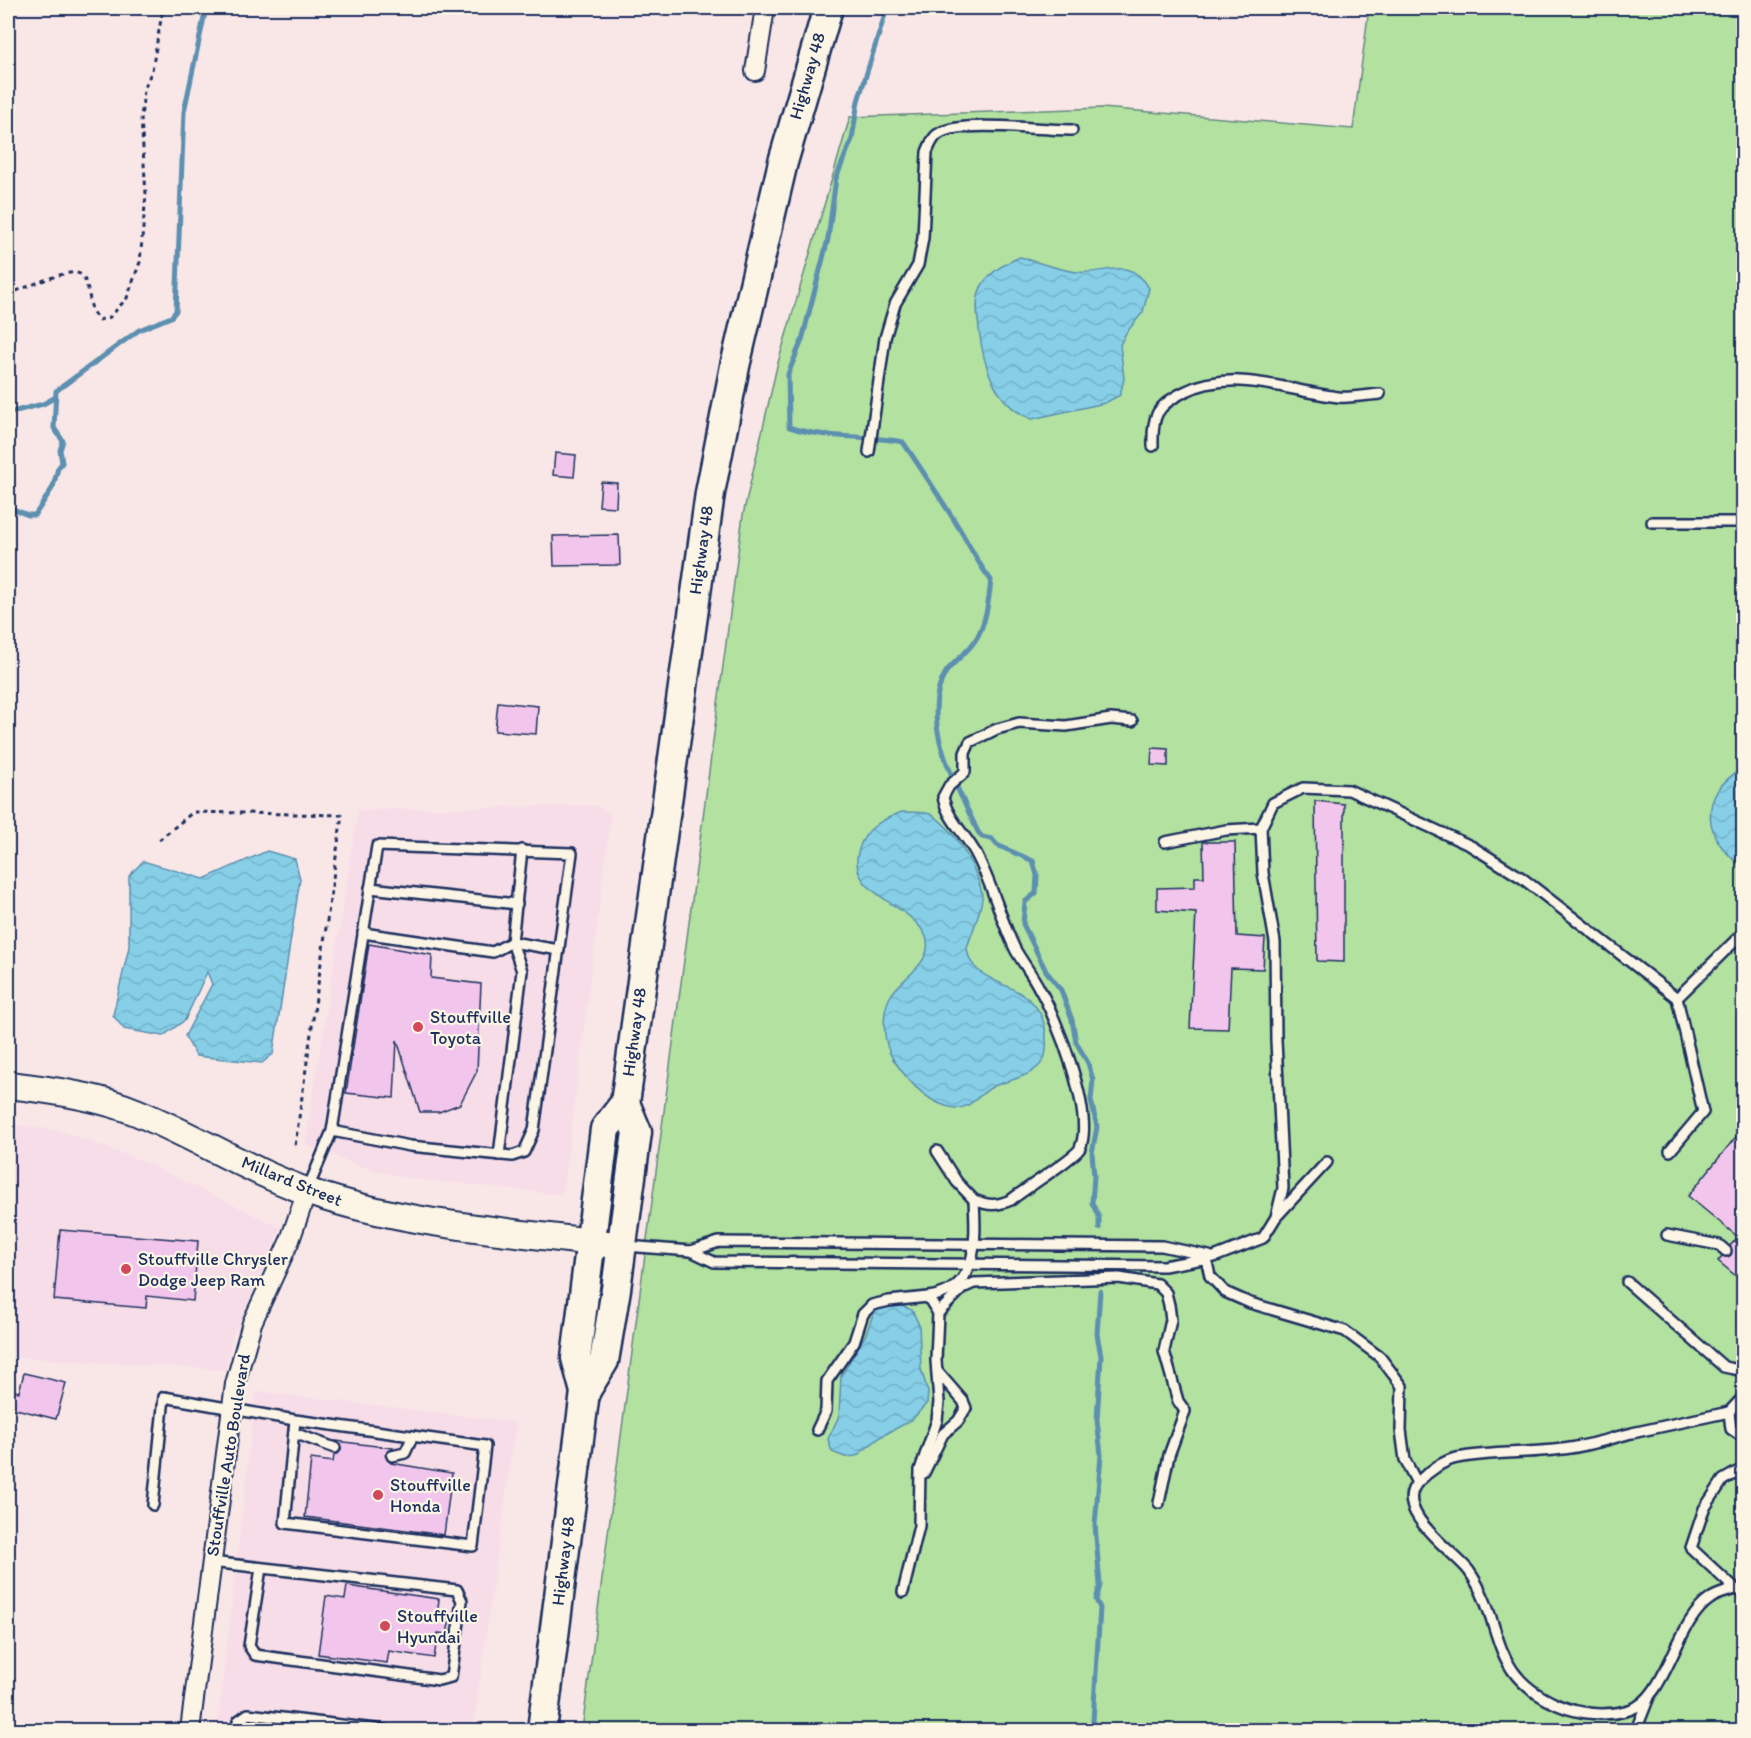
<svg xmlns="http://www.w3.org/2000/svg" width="1751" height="1738" font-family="Itim,sans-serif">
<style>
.built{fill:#f7dde8}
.green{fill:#b2e1a0;stroke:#66887f;stroke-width:1.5}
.water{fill:url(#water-waves);stroke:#5b8fb0;stroke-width:1.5}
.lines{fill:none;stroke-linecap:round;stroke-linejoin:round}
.stream{stroke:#5b8fb0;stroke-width:5}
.building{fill:#f2c6ec;stroke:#1b2f5e;stroke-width:1.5}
.lane-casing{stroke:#1b2f5e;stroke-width:14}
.street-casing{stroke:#1b2f5e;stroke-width:22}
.secondary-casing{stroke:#1b2f5e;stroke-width:30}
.primary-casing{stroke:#1b2f5e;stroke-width:33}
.path{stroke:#1b2f5e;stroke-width:3;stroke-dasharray:4.5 4.5;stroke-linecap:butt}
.lane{stroke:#fcf5e5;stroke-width:9}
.street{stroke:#fcf5e5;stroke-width:18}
.secondary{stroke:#fcf5e5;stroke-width:26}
.primary{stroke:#fcf5e5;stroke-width:28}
.poi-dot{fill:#d1495b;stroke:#fcf5e5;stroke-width:2}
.labels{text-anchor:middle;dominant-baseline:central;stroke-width:4.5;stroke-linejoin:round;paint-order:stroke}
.street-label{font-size:18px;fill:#1b2f5e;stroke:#fcf5e5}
.poi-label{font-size:18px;fill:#1b2f5e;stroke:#fcf5e5;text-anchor:start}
</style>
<defs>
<pattern id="water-waves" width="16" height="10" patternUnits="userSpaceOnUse" patternTransform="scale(1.5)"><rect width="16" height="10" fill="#86cfe7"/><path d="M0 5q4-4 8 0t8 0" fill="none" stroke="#73b2c9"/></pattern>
</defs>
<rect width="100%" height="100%" fill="#f9e7e7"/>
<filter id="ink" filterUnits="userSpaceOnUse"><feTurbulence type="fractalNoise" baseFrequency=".0167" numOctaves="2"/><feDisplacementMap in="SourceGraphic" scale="12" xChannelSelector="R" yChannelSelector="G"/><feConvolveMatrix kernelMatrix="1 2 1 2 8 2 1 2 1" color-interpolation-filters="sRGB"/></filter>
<g filter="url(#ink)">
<g class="built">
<path d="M595,805L611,814L563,1195L406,1178L355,1165L305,1144L358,810Z"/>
<path d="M8,1124L59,1130L145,1162L281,1228L232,1339L226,1370L8,1357Z"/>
<path d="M256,1391L516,1422L473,1730H217Z"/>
</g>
<path class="green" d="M1369,8H1743V1730H582L743,515L777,366L850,117L1102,108L1353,129Z"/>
<g class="water">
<path d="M1020,257C1038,262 1059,270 1078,272C1107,275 1130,255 1149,288L1143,312L1126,333L1120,345L1124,379L1120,395L1105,403L1032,419C994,405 983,364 979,329C978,317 975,304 979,292C985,274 1004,264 1020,257Z"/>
<path d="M1743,768V867C1703,838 1696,796 1743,768Z"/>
<path d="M902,812C910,813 922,811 930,814C951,823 983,876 982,899C980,914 972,932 967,948C971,996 1052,972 1046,1050C1045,1075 1011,1079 994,1086C981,1092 970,1110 955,1108C928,1105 907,1080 893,1059C883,1043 881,1013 890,997C899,979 935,963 926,937C913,903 844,895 859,849C865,828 883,819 902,812Z"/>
<path d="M267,851L295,859L300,879L273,1054L262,1063L196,1056L185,1036L212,984L207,972L185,1020L163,1036L124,1029L113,1015L129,947V876L143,861L204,879Z"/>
<path d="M899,1305L912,1310L919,1325L921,1369L928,1392L927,1403L912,1420L882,1436L856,1456L845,1457L832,1452L828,1439L839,1416L841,1376L865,1336L873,1315L880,1307Z"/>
</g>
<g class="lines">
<g class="stream">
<path d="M887,8L858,101L852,139L836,178L828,239L802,340L788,374L789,427C824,439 866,435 903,442C922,470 941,499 959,528C970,546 978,564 991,580C989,599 986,626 974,642C967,653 954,661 946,672C917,721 958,787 978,832L982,837L992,839L997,845L1033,861L1037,875L1036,893L1025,902L1023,924L1046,971L1061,990L1072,1020L1076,1042L1088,1063L1093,1080L1091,1100L1097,1127L1092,1153L1094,1176L1092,1203L1099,1217V1228"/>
<path d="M8,413L43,404L54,398"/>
<path d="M8,507L28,515H35L53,487L58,468L62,463L60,450L63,441L54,428L56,391L139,330L171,317L176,311L184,112L206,8"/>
<path d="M1095,1730L1093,1721L1100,1608L1096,1600L1100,1585L1095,1525L1101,1455L1097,1420L1101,1356L1097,1334L1100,1291"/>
</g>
</g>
<g class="building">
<path d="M555,453L576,455L574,477L553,475Z"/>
<path d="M601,482L617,483L616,507L599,506Z"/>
<path d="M619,535L620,565L554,566L553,536Z"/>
<path d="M498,702L538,706L536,734L495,731Z"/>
<path d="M1152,748L1168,749V766L1151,765Z"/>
<path d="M1315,801L1344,804V962L1317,961Z"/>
<path d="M1203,842H1235L1237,936L1265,938L1263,969L1231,968L1228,1029L1190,1028L1196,913L1157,910V888L1195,887V877H1204Z"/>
<path d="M369,944L432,955L431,978L481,984L477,1071L460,1104L439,1112H420L397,1040L394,1098L346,1093Z"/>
<path d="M1743,1128V1282L1718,1261L1722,1256L1731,1255L1730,1246L1738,1237L1688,1196Z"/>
<path d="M60,1230L198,1241L193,1301L147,1296L146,1308L54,1300Z"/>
<path d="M24,1373L66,1383L56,1419L8,1407L9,1390L19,1392Z"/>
<path d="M336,1441L393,1448L385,1455L391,1463L452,1473L444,1535L305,1517L311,1459L333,1462L334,1455L341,1450L340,1444Z"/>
<path d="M347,1586L439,1599L437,1617L450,1619L447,1634L438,1633L434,1658L389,1651L387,1663L318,1654L326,1596L345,1599Z"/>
</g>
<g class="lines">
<defs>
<g id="lane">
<path d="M1153,446C1152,416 1156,406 1184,392C1234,367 1287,391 1339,397C1352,398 1367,395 1380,394"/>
<path d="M869,452L885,338L895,304L918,265L923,238L927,152C930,145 933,136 940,133C963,120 1043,130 1072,130"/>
<path d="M1652,522H1744"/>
<path d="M1165,842L1226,830L1261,828"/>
<path d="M370,888L517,904"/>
<path d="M363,933L493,952L512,942L559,950"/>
<path d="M1670,1151L1703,1112L1677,998"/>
<path d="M499,1155L522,971L512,942L522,850"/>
<path d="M307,1191L332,1131L377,846L572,853L534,1130L524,1152L512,1156L410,1146L332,1131"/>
<path d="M974,1200C989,1206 996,1206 1011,1200C1023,1190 1076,1157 1080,1148C1095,1115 1057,1019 1039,988C1032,974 1022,962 1015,949C1000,918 992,883 975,852C965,834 947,818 943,797L949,786L965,772V753L970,742L997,729L1019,723L1066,726L1111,719L1132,721"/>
<path d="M1276,1217L1327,1162"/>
<path d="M1667,1235L1719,1245L1726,1251"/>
<path d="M626,1246L691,1251L714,1262L1164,1266L1214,1257L1263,1238L1276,1217L1283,1188L1276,1040L1275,942L1263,873L1261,828L1273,803L1303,788L1349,790L1471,846L1522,878L1677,998L1744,932"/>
<path d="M691,1251L719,1242L1162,1246L1209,1256"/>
<path d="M1206,1258L1210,1276L1225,1292L1250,1303L1345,1331L1380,1357L1402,1386L1401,1430L1405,1460L1417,1483"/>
<path d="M1627,1282L1724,1367L1744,1371"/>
<path d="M928,1297C979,1291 976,1240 974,1200L957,1182L937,1151"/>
<path d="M938,1313L963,1288L974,1283L1119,1278L1157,1284L1166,1293L1169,1305L1171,1320L1164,1351L1178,1401L1185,1411L1169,1455L1159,1503"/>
<path d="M1744,1396L1729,1412L1731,1429L1744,1438"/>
<path d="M1729,1412C1697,1419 1664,1426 1632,1433C1612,1438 1591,1445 1570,1448C1533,1454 1494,1451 1457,1458C1444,1460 1428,1472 1419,1481C1389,1510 1455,1552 1469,1571C1506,1624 1486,1674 1558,1705C1579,1714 1606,1717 1629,1710C1667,1700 1675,1622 1710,1599C1716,1594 1727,1592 1735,1589"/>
<path d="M817,1430L826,1411L827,1381L854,1342L863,1314L872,1305L889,1301L928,1297L938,1313L936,1360L939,1402L937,1420L920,1470L919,1526L903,1592"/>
<path d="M294,1433L335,1448"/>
<path d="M392,1456L405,1453L413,1436"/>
<path d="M1744,1468L1723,1480L1704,1509L1691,1548L1735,1589L1744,1592"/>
<path d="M924,1473L943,1434L958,1421L966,1408L963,1401L937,1371"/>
<path d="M153,1505L164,1397L295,1420L285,1523L473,1546L485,1446L295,1420"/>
<path d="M211,1562L457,1590L462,1601L451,1677L439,1680L255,1655L249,1646L261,1568"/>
<path d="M237,1730L238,1721L248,1714L384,1730"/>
<path d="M1636,1730L1649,1697"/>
</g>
<g id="street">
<path d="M755,71L765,8"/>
<path d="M190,1730L235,1384L252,1323L290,1240L307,1191"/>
</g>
<path id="secondary" d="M8,1085C46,1089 100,1097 136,1112C195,1136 249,1171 309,1192C412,1227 515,1231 621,1246"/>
<g id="primary">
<path d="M585,1392L604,1361L616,1289L637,1132L625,1103"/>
<path d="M542,1730L585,1392L576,1358L605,1129L625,1103L710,493L735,366L783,162L828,8"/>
</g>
</defs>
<use href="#lane" class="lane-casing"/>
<use href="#street" class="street-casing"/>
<use href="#secondary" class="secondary-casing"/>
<use href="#primary" class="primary-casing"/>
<g class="path">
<path d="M8,294C22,290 68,267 80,274C85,277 86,284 88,290C91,302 90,312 99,320L110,317L127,298L140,262L146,194L141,118L144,90L152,70L163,8"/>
<path d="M159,840L193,812L342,815L295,1146"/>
</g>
<use href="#lane" class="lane"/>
<use href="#street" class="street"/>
<use href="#secondary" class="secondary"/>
<use href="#primary" class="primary"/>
</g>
</g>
<g class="poi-dot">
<circle cx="418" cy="1027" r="6"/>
<circle cx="126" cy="1269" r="6"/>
<circle cx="378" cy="1495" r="6"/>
<circle cx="385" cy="1626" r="6"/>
</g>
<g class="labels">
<g class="street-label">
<text transform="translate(807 76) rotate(-74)">Highway 48</text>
<text transform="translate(701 550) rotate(-82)">Highway 48</text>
<text transform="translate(634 1032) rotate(-82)">Highway 48</text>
<text transform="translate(292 1181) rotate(22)">Millard Street</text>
<text transform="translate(228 1455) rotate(-81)">Stouffville Auto Boulevard</text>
<text transform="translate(563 1561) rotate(-83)">Highway 48</text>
</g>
<g class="poi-label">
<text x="430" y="1017">Stouffville<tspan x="430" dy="21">Toyota</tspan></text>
<text x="138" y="1259">Stouffville Chrysler<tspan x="138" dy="21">Dodge Jeep Ram</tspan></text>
<text x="390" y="1485">Stouffville<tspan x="390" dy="21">Honda</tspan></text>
<text x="397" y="1616">Stouffville<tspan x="397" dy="21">Hyundai</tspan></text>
</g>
</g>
<rect width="1751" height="1738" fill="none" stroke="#fcf5e5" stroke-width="30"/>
<rect x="15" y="15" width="1721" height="1708" fill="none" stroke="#1b2f5e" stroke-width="2" filter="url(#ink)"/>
</svg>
